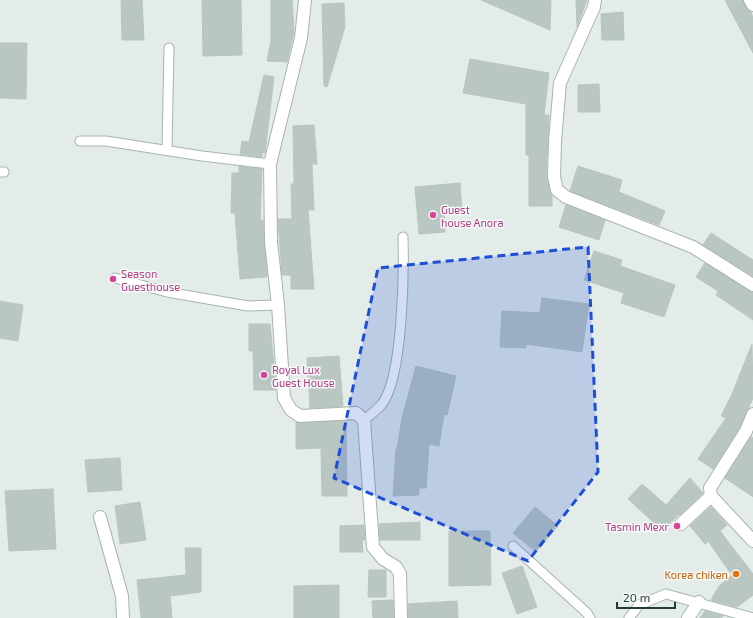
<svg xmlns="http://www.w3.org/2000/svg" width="753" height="618" font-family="'Exo 2',sans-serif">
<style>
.building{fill:#bac6c2;stroke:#b7c5c0}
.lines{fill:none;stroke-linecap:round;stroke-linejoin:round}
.lane-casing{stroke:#a7b4b0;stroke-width:11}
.street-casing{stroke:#a7b4b0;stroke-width:14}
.lane{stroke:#fff;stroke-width:9}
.street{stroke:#fff;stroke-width:12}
.marked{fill:#1d4ed8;fill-opacity:0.2;stroke:#1d4ed8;stroke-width:3;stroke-dasharray:8 5;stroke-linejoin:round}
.hotel-dot{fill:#d1479c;stroke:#f4f9f7;stroke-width:1.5}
.food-dot{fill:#e8710a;stroke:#f4f9f7;stroke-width:1.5}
.labels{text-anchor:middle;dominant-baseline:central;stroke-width:3;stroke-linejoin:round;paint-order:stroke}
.hotel-label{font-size:11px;fill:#b23c85;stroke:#f4f9f7;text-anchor:start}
.food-label{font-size:11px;fill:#c56008;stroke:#f4f9f7;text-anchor:end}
</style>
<rect width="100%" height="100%" fill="#e4ece9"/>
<g class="building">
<path d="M121,0H142L144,40H122Z"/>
<path d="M202,0H241L242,55L203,56Z"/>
<path d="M271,0H292L294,32L287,62L267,61L271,40Z"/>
<path d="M481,0H551L550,30Z"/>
<path d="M576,0H587L577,27Z"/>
<path d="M725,0H743L747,9L751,12L753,18V53Z"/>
<path d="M344,3L345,27L327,87L324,86L322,4Z"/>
<path d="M623,12L624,40H602L601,14Z"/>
<path d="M0,43H27L26,99L0,98Z"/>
<path d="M470,59L549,73L544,115H549L546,177L552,195V206H529V155H526V104L463,93Z"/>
<path d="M264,75L274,77L265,153L262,152V157L240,154L242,141L249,142Z"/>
<path d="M599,84L600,112H578V85Z"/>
<path d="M314,125L317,164H312L314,210H308L314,289H291V275H282L278,219H292L291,184H294L293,126Z"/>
<path d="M239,166L262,169L260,220H263L267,277L240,279L235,213H231L232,173H239Z"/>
<path d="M578,166L622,180L619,192L665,211L659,225L570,191Z"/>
<path d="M460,183L462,211L444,212L445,232L419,234L415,187Z"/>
<path d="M566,205L605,220L599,240L559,227Z"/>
<path d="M711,233L753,260V276L703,245Z"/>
<path d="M594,251L622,260L620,266L675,285L664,317L621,303L624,293L584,280Z"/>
<path d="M705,263L753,292V320L716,295L718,291L696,277Z"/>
<path d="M542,298L589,304L582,352L526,344V348L500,347L502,311L540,313Z"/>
<path d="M0,301L23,305L18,341L0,338Z"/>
<path d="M249,324H270L276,390H254L253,351H249Z"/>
<path d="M752,344L753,398L739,429L713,469L698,459L726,418L721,416L732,394Z"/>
<path d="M339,356L343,406L310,408L307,358Z"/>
<path d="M416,366L456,376L447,415L444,414L439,446L429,444L426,488H419V495L393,496L396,449H397L402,418Z"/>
<path d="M346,421L347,496H322L321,448L296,449V422Z"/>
<path d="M751,437L753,438V497L725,478Z"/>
<path d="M120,458L122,490L88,492L85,460Z"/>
<path d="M690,478L703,493L680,515L679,514L663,531L628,499L642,484L666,505Z"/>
<path d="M53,489L56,549L9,551L5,491Z"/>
<path d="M140,502L146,540L120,544L115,506Z"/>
<path d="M535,507L558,526L536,552L513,533Z"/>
<path d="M711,507L727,525L720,531L753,574V595L737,607L711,600L719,586L732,575L708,541L705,544L690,526Z"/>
<path d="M420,522V540H380L379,524Z"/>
<path d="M364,525L365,540H362L363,552H340V526Z"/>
<path d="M449,531H490L491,585L449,586Z"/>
<path d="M185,548H201V592L170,596L172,618H141L137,580L186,575Z"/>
<path d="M522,566L537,607L517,614L502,573Z"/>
<path d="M369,570H386V597H368Z"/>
<path d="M339,585V618H294V586Z"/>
<path d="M393,600L394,618H373L372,601Z"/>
<path d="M457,601L458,618H408V604Z"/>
<path d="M705,611L723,616L721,618H700Z"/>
</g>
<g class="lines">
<defs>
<g id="lane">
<path d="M80,141H106L202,156L270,164"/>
<path d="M167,150L169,48"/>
<path d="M0,172H4"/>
<path d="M115,278L167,292L248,306L278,305"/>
<path d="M364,420C370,415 377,410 382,404C403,377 404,272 403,237"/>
<path d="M513,546L587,613L590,618"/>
<path d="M629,618L639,605L666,594L753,618"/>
</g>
<g id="street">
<path d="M305,0L301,38L270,164L271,242L278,305L284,398L291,410L300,416L356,413L364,420L373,547L383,559L396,567L400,574L401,618"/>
<path d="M595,0L594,7L560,83L555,141L554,177L557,190L566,197L693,247L753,285"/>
<path d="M750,0L753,5"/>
<path d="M753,414L746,431L710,488L711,496L753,541"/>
<path d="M100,517L122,596L123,618"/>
<path d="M681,524L711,496"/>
<path d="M688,618L699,602"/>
</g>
</defs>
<use href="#lane" class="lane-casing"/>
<use href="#street" class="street-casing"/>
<use href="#lane" class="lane"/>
<use href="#street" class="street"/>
</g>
<path class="marked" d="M588,247L598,472L528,561L334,478L378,268Z"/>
<g class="hotel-dot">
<circle cx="433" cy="215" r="4"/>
<circle cx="113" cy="279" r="4"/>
<circle cx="264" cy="375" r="4"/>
<circle cx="677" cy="526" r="4"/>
</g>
<circle class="food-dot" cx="736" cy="574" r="4"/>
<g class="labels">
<g class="hotel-label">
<text x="441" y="209">Guest<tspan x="441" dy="13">house Anora</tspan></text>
<text x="121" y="273">Season<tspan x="121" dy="13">Guesthouse</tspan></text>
<text x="272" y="369">Royal Lux<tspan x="272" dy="13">Guest House</tspan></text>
<text x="669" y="526" text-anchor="end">Tasmin Mexr</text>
</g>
<g class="food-label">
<text x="728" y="574">Korea chiken</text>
</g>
</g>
<path d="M617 602v6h58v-6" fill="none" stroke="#253c36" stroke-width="2"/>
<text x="623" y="602" font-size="12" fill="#253c36" stroke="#f4f9f7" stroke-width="3" paint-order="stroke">20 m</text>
</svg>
